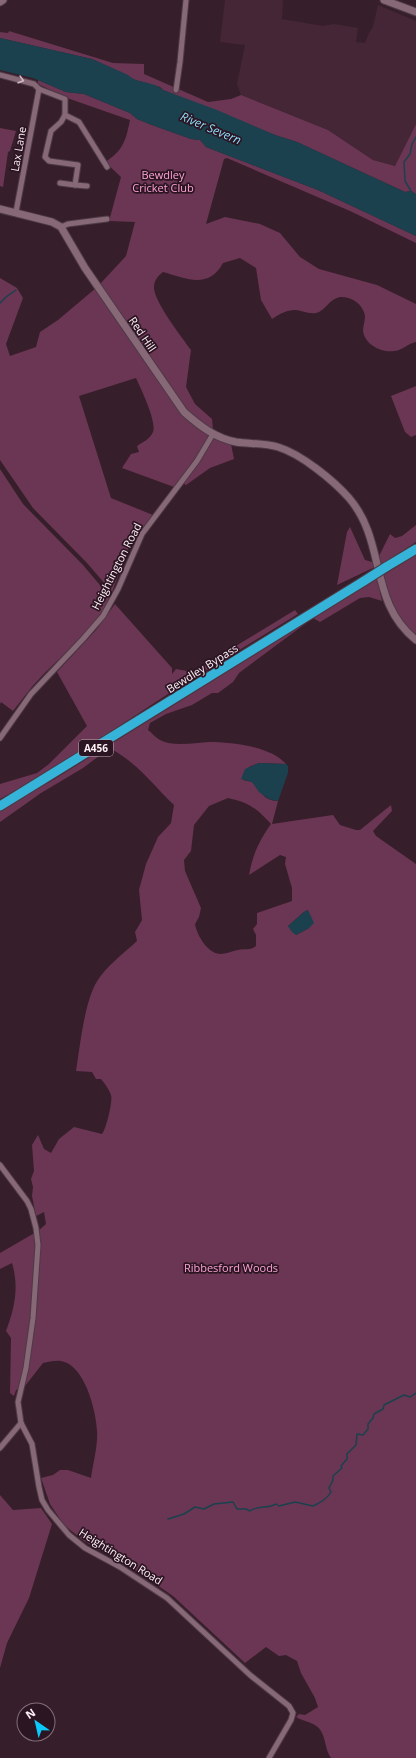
<svg xmlns="http://www.w3.org/2000/svg" width="416" height="1758" font-family="'Open Sans',sans-serif">
<style>
.built{fill:#442636}
.green{fill:#6a3653;fill-rule:evenodd}
.water{fill:#1b414e}
.lines{fill:none;stroke-linecap:round;stroke-linejoin:round}
.stream{stroke:#1b414e;stroke-width:1.5}
.street-casing{stroke:#4e3a46;stroke-width:7}
.secondary-casing{stroke:#4e3a46;stroke-width:9}
.highway-casing{stroke:#4e3a46;stroke-width:11}
.street{stroke:#866877;stroke-width:5}
.secondary{stroke:#866877;stroke-width:7}
.highway{stroke:#35b3d9;stroke-width:9}
.highway-bridge-casing{stroke:#4e3a46;stroke-width:11;stroke-linecap:butt}
.highway-bridge{stroke:#35b3d9;stroke-width:9}
.oneway{stroke:#cebac4}
.labels{text-anchor:middle;dominant-baseline:central;stroke-width:3.5;stroke-linejoin:round;paint-order:stroke}
.shield{fill:#2c1522;stroke:#bfaeb7;stroke-width:1}
.shield-label{font-size:10px;font-weight:bold;fill:#fef0f7}
.street-label{font-size:11px;fill:#fef0f7;stroke:#2c1522}
.park-label{font-size:11px;fill:#fda3d3;stroke:#2c1522}
.water-label{font-size:12px;font-style:italic;fill:#8bdefb;stroke:#2c1522}
</style>
<rect width="100%" height="100%" fill="#371e2b"/>
<path class="built" d="M225,0H283L282,19L323,26L334,24L358,28L356,42L365,43L369,33L373,27L378,5L416,21V124L395,166L373,160L328,130L241,95L237,84L245,45L220,42Z"/>
<g class="green">
<path d="M9,31L113,63L144,64V74L208,102L231,99L241,95L328,130L373,160L395,166L416,124V194L411,191L405,192L297,142L275,135L163,90L160,87L132,79L127,75L92,59L0,38V32L8,33Z"/>
<path d="M38,80L66,92L84,94L130,113L137,119L152,125L191,139L200,140L206,147L318,190L416,236V243L350,211L227,158L224,159L206,224L225,217L260,224L280,233L300,257L319,269L377,285L416,304V342C409,343 401,351 394,351C382,353 365,345 363,331C363,326 365,321 365,316C363,304 352,297 341,297C329,298 326,311 316,313C310,314 306,312 301,311C291,308 281,313 272,319L261,300L256,268L240,258L223,263C209,289 187,279 163,272C158,276 154,280 154,288C155,303 181,336 191,350L186,387L195,404L212,419L213,430L186,412L100,284L126,256L135,222L109,221L121,177L105,162C123,151 126,140 130,120L67,98L38,84Z"/>
<path d="M0,128L16,131L10,151L8,152L3,187L0,186Z"/>
<path d="M0,278L17,288L23,298L6,344L10,356L36,347L40,332L58,320L96,288L175,401L211,434L193,463L174,487L122,468L131,454L139,452L137,446C143,442 150,439 153,432C157,422 141,389 136,378L79,396L111,498L153,515L128,549L112,592L87,563L33,508L0,460Z"/>
<path d="M416,386V435L411,437L405,432L391,396Z"/>
<path d="M214,438L231,444L234,459L210,468L186,485L183,483Z"/>
<path d="M0,469L23,504L83,565L110,597C95,630 64,653 40,678C30,688 22,700 13,711L1,702L0,704Z"/>
<path d="M416,525V542L381,565L378,558L390,534L395,538L402,536Z"/>
<path d="M350,527L365,560L372,562L375,567L337,585L347,532Z"/>
<path d="M416,555V636L402,623L395,612L382,576Z"/>
<path d="M377,579L382,601L369,597L360,598L320,622L313,618L239,673L233,682L218,693H212L192,705L166,714L150,723L148,730C152,733 156,738 160,740C173,747 194,743 209,742C231,742 271,746 286,764L259,763L249,767L243,780L252,782C262,791 262,800 278,801L272,824L333,815L340,825L356,830H360L391,805L392,811L373,831L376,836L416,864V1758H331C325,1750 326,1739 321,1731C316,1722 304,1722 296,1717L299,1714L305,1715L318,1707L315,1698L301,1673L297,1661L286,1655L279,1656L266,1647L245,1663L173,1596L135,1570L84,1541L64,1525L50,1504L41,1478L53,1475L60,1470H68L91,1478C93,1463 98,1446 97,1431C96,1411 85,1365 61,1361C56,1360 48,1362 43,1363L25,1386L16,1390L14,1396L10,1393L11,1338L6,1331C15,1307 19,1287 12,1263L0,1269V1253L38,1231L46,1224L44,1212L36,1216L32,1196L33,1187L31,1179L34,1171L32,1145L38,1135L44,1149L51,1153L59,1139L74,1127L102,1134C106,1130 113,1101 111,1095C109,1089 105,1084 101,1079H96L92,1072L76,1071C80,1046 84,1005 96,983C105,967 123,954 137,941L135,932L142,920L139,890L146,864L158,837L171,823L174,805C152,784 139,765 113,750L103,753L83,768L41,793L0,822V810L53,780ZM228,798C250,803 256,808 271,824C259,841 253,854 249,875L280,855L286,857L285,864L292,888V901L257,913V924L253,929L256,935V946C250,951 245,948 238,950C232,951 226,954 220,954C207,953 197,935 195,924L199,917L201,908L185,871L184,860L191,851L194,825L209,806ZM308,910L309,928L296,935L288,926L304,912Z"/>
<path d="M115,604L172,668V674L176,669L193,672L295,610L298,614L171,692L57,767L0,799V784L37,773L49,764L87,726L57,672L96,630Z"/>
<path d="M0,1495L13,1510L41,1508L52,1524L29,1598L7,1643L0,1668Z"/>
</g>
<g class="water">
<path d="M0,38L92,59L128,75C137,84 154,81 163,90L217,110L275,135L297,142L405,192L411,191L416,194V236L318,190L206,147L200,140L191,139L152,125L137,119L130,113L84,94L66,92L33,78L0,70Z"/>
<path d="M259,763L286,764L288,766V773L278,801L269,799L259,792L252,782L241,779L245,769Z"/>
<path d="M308,910L314,923L309,928L296,935L292,932L288,926L304,912Z"/>
</g>
<g class="lines">
<g class="stream">
<path d="M411,191L405,181L404,162L410,154L412,144L416,137"/>
<path d="M0,303L6,297L16,290"/>
<path d="M168,1519L184,1514L195,1507L204,1509L214,1504L233,1502L237,1509H246L250,1511C258,1505 268,1509 276,1504L279,1506L295,1502L313,1506C320,1503 327,1499 331,1492L329,1488L333,1480V1476L342,1468L341,1466L347,1459V1454L356,1445L357,1434L363,1435L368,1429V1424L373,1418L374,1414L383,1409L384,1405L404,1395L410,1397L416,1393"/>
</g>
<defs>
<g id="street">
<path d="M0,75L34,84L39,89"/>
<path d="M39,89L65,99V115"/>
<path d="M176,90L180,62L186,0"/>
<path d="M60,183L75,185L78,165L49,161L45,157L51,131L61,122L65,115L79,122L107,167"/>
<path d="M75,185L87,186"/>
<path d="M16,212L39,89"/>
<path d="M61,227L68,224L107,219"/>
<path d="M0,738L31,694L83,639L103,616L118,589L142,534L197,461L213,434"/>
<path d="M0,1165L27,1201L31,1209L36,1228L38,1245L33,1318L26,1368L18,1402L21,1423L32,1444L39,1487L42,1500L48,1510L69,1535L85,1548L120,1567L167,1598L250,1675L289,1706L293,1713L291,1720L269,1758"/>
<path d="M0,1448L21,1423"/>
</g>
<g id="secondary">
<path d="M384,0L416,12"/>
<path d="M0,2L3,0"/>
<path d="M0,209L52,222L61,227L85,268L184,412C200,426 215,438 236,442C250,444 264,443 278,447C301,454 333,480 349,498C387,542 368,602 416,640"/>
</g>
<g id="highway">
<path d="M386,567L416,549"/>
<path d="M0,806L364,581"/>
</g>
</defs>
<use href="#street" class="street-casing"/>
<use href="#secondary" class="secondary-casing"/>
<use href="#highway" class="highway-casing"/>
<use href="#street" class="street"/>
<use href="#secondary" class="secondary"/>
<use href="#highway" class="highway"/>
<defs>
<path id="highway-bridge" d="M364,581L386,567"/>
</defs>
<use href="#highway-bridge" class="highway-bridge-casing"/>
<use href="#highway-bridge" class="highway-bridge"/>
</g>
<defs><path id="oneway-chevron" d="M-2-3.5L2.5 0L-2 3.5" fill="none" stroke-width="1.6" stroke-linecap="round" stroke-linejoin="round"/></defs>
<use class="oneway" href="#oneway-chevron" transform="translate(21 80) rotate(16)"/>
<g class="labels">
<rect class="shield" x="79" y="740" width="34" height="16" rx="3"/>
<g class="shield-label">
<text x="96" y="748">A456</text>
</g>
<g class="street-label">
<text transform="translate(18 149) rotate(-80)">Lax Lane</text>
<text transform="translate(143 334) rotate(56)">Red Hill</text>
<text transform="translate(116 566) rotate(-63)">Heightington Road</text>
<text transform="translate(202 668) rotate(-32)">Bewdley Bypass</text>
<text transform="translate(121 1556) rotate(32)">Heightington Road</text>
</g>
<g class="park-label">
<text x="163" y="174">Bewdley<tspan x="163" dy="13">Cricket Club</tspan></text>
<text x="231" y="1267">Ribbesford Woods</text>
</g>
<g class="water-label">
<text transform="translate(211 128) rotate(23)">River Severn</text>
</g>
</g>
<g transform="translate(36 1722) rotate(326)"><circle r="19" fill="#2c1522" stroke="#806d77"/>
<path d="M0-3L7 15L0 10L-7 15Z" fill="#09cafa"/>
<text y="-6" font-size="11" font-weight="bold" text-anchor="middle" fill="#fef0f7">N</text>
</g>
</svg>
